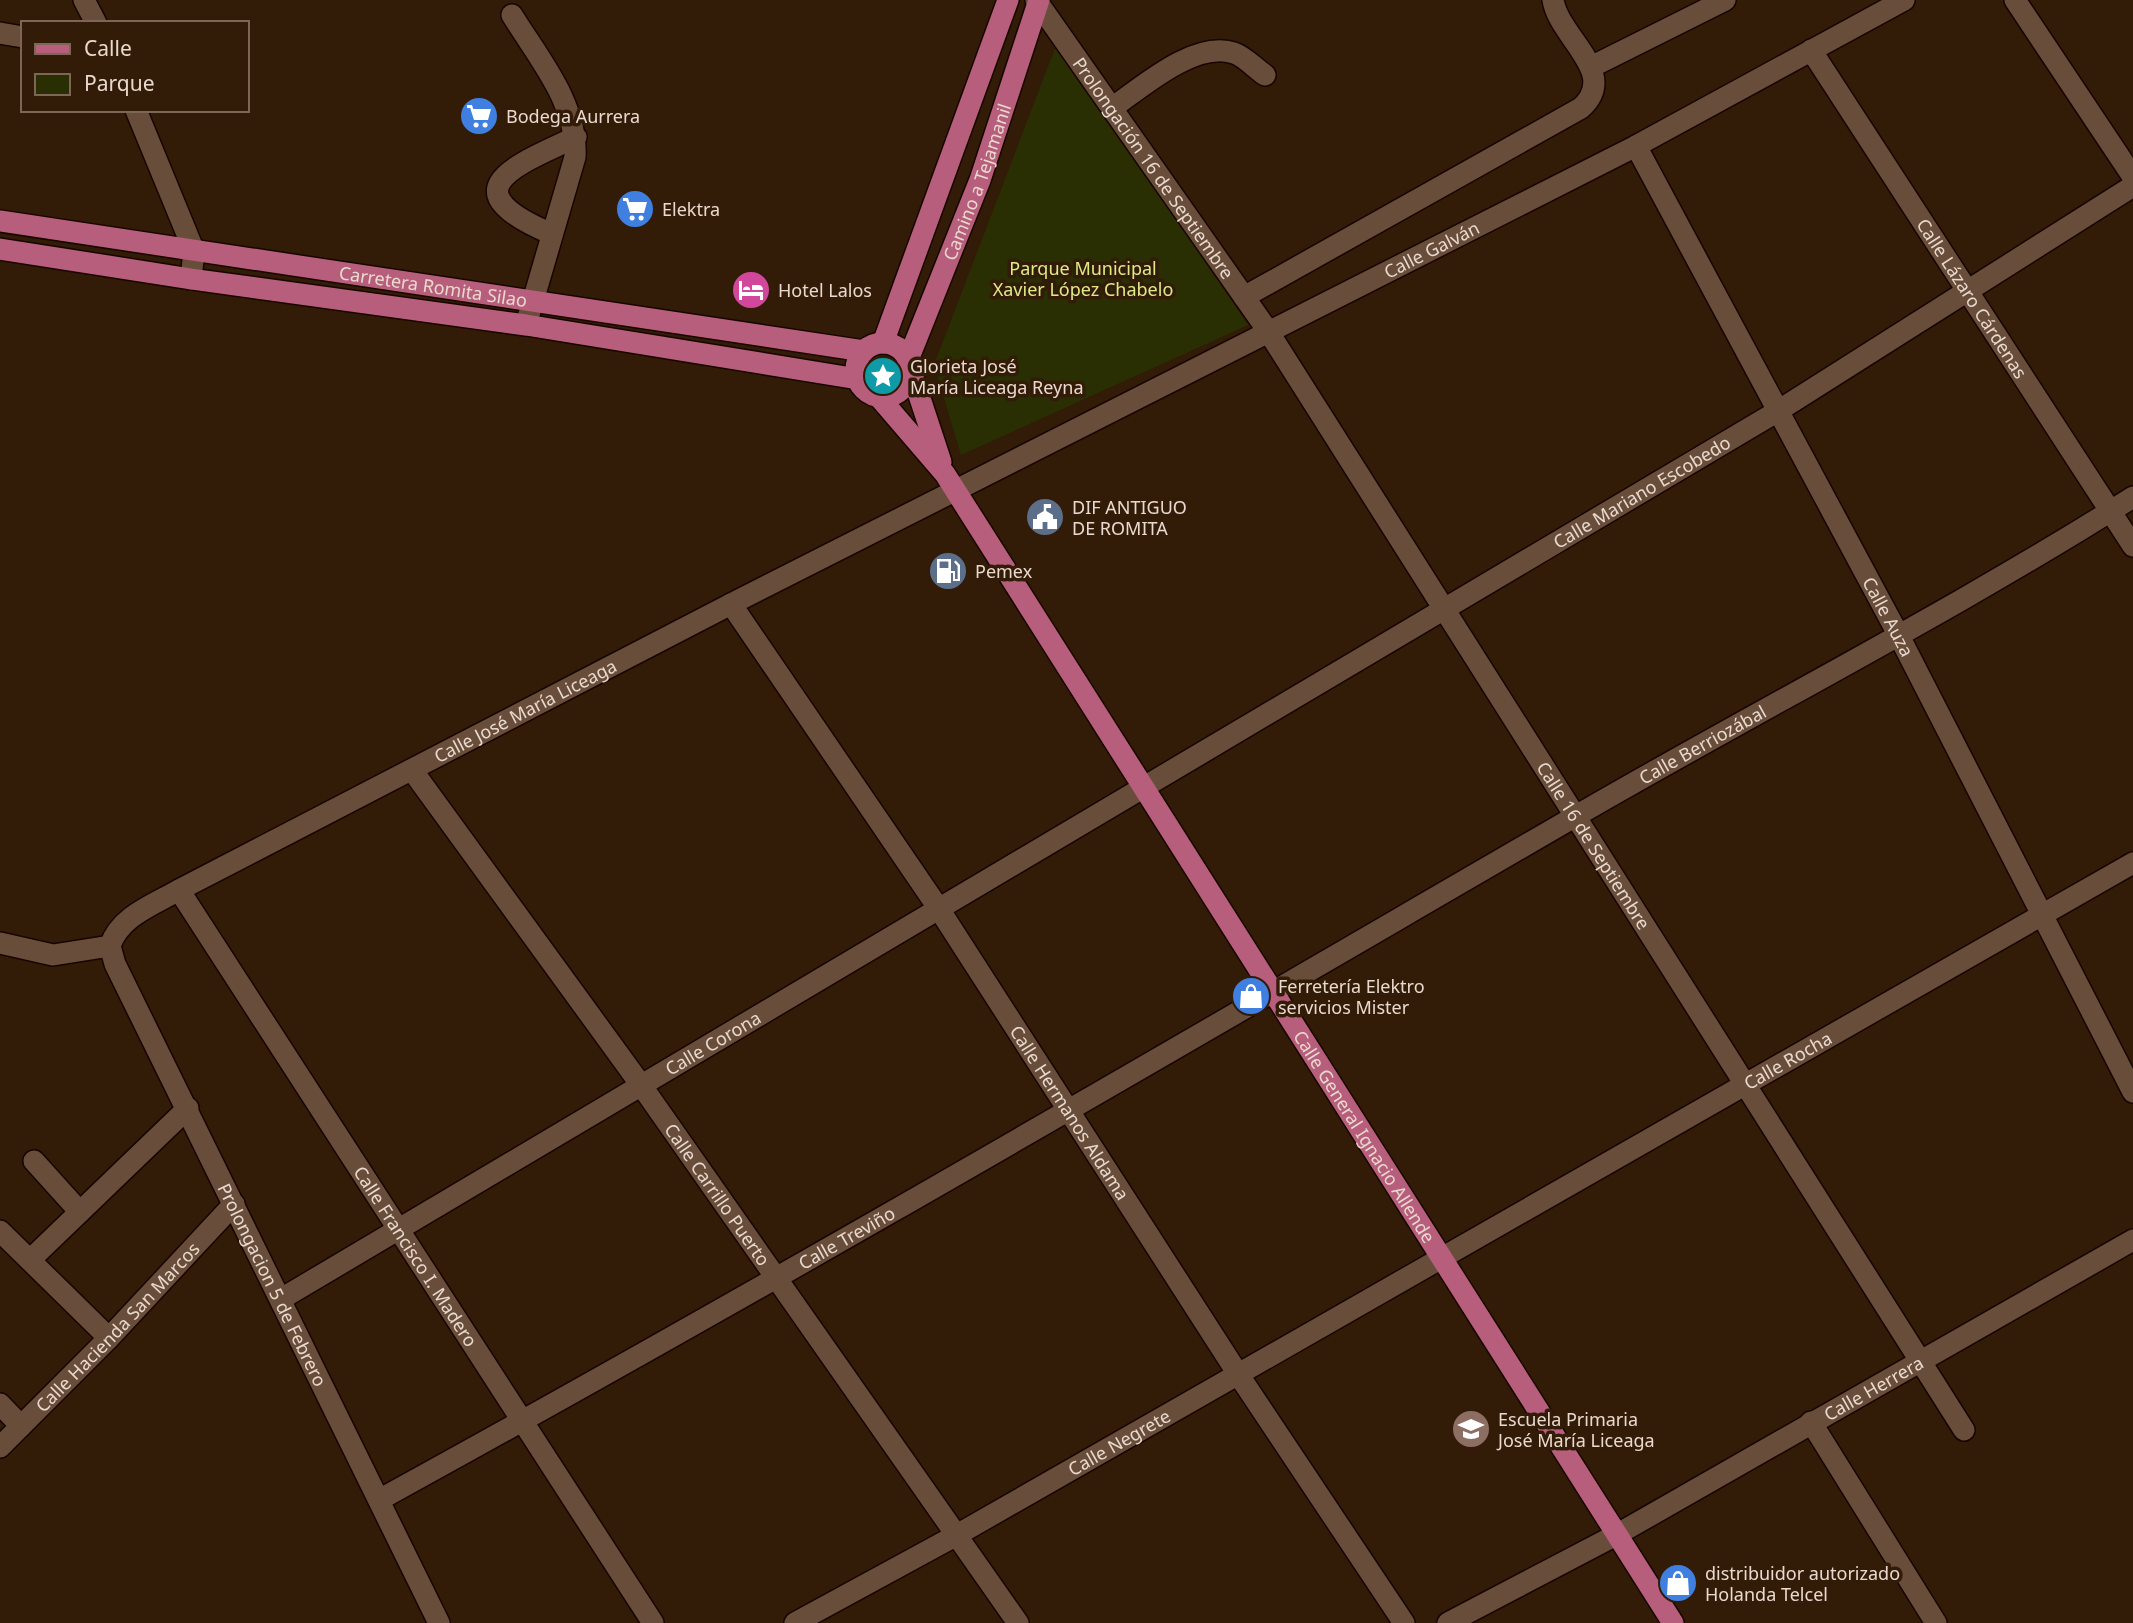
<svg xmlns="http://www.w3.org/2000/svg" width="2133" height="1623" font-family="'Noto Sans',sans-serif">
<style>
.green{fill:#2a2f03}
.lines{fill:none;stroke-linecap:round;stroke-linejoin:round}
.minor-casing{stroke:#180500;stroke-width:24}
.major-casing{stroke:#180500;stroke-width:24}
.minor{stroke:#684e3a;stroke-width:21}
.major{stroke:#b75e7c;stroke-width:21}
.labels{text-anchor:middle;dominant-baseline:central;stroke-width:7;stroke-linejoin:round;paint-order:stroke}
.poi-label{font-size:18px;fill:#ead9ce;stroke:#321b07;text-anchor:start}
.street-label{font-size:18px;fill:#ead9ce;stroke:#321b07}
.park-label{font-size:18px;fill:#dbeb86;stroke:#321b07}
</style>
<rect width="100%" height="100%" fill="#321b07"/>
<path class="green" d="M1057,43L1248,325L961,455L934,365Z"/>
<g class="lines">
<defs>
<g id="minor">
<path d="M84,0L96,23"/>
<path id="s1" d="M1036,0L1268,331L1964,1430"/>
<path d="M2015,0L2133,177"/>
<path d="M512,15C539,59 578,104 575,157L526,325"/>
<path d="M0,33L23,37"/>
<path id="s2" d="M1811,50L2133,546"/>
<path d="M1591,67L1725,0"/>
<path d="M1112,108C1142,87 1195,40 1234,53C1244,56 1256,69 1265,75"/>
<path d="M136,110L194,251L191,279"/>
<path id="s3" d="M1636,146L1899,636L2133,1092"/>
<path d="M552,234C448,190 514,166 576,137"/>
<path d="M1244,297L1581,108C1620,73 1559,38 1553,0"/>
<path id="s4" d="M731,604L939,909L1238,1374L1404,1623"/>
<path id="s5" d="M412,770L641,1085L1018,1623"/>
<path id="s6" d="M179,890L653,1623"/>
<path d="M0,943L53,955L110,946"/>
<path id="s7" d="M110,946C120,916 153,905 179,890L731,604L1636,146L1904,0"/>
<path id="s8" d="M110,946L115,964L439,1623"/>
<path d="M34,1161L80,1212"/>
<path d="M0,1231L109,1338"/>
<path d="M30,1260L188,1108"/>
<path id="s9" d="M281,1299L1778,411L2133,186"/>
<path d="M0,1404L21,1426"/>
<path d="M1811,1422L1936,1623"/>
<path id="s10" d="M0,1447L109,1338L234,1204"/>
<path id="s11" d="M379,1500C780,1280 1174,1049 1569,820C1756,711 1950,613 2133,497"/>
<path id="s12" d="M795,1623L955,1536L2133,863"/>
<path id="s13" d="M1448,1623L1616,1535L2133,1240"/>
</g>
<g id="major">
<path id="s14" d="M0,221L864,351"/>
<path d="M0,249L191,279L526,325L858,379"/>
<path d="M883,343L1008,0"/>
<circle cx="883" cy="370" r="27"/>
<path id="s15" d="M908,360L980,180L1039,0"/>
<path d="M910,368L941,462"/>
<path id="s16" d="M878,396L945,474L1673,1623"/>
</g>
</defs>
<use href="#minor" class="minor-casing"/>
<use href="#major" class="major-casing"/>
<use href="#minor" class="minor"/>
<use href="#major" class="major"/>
</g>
<defs>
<symbol id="supermarket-disc" viewBox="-11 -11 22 22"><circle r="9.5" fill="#3f7fe0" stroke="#321b07"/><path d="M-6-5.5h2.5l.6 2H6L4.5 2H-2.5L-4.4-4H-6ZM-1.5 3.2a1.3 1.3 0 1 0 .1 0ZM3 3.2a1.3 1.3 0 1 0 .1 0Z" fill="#fff"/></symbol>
<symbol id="hotel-disc" viewBox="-11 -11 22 22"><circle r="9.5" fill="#d1479c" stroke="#321b07"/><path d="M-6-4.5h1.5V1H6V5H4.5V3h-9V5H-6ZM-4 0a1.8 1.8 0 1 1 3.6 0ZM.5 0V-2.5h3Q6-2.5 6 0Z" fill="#fff"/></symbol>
<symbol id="sight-disc" viewBox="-11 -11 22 22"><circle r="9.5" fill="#0f9aa8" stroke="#321b07"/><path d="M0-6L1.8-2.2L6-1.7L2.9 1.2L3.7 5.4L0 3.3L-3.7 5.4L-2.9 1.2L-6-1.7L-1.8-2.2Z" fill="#fff"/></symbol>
<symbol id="civic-disc" viewBox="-11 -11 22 22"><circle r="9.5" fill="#5c6f8a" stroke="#321b07"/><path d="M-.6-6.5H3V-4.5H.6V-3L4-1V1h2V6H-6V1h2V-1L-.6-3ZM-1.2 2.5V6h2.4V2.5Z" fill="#fff"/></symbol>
<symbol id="fuel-disc" viewBox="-11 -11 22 22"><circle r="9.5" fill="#5c6f8a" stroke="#321b07"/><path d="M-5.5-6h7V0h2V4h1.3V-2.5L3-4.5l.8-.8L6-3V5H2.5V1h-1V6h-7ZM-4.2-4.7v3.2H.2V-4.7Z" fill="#fff"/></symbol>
<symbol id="shop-disc" viewBox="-11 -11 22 22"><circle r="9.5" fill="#3f7fe0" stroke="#321b07"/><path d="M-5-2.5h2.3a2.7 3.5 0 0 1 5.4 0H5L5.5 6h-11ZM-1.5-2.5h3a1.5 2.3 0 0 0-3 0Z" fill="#fff"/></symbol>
<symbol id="school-disc" viewBox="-11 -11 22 22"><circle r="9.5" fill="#8d6e63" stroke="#321b07"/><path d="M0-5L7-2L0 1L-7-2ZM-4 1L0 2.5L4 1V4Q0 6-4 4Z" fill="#fff"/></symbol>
</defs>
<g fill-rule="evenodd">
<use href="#supermarket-disc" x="457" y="94" width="44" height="44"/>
<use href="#supermarket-disc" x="613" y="187" width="44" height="44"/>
<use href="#hotel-disc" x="729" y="268" width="44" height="44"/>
<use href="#sight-disc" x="861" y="354" width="44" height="44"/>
<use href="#civic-disc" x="1023" y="495" width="44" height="44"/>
<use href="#fuel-disc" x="926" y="549" width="44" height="44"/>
<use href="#shop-disc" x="1229" y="974" width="44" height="44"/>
<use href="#school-disc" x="1449" y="1407" width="44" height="44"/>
<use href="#shop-disc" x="1656" y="1561" width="44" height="44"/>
</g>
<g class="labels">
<g class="poi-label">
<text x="506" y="116">Bodega Aurrera</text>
<text x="662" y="209">Elektra</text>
<text x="778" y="290">Hotel Lalos</text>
<text x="910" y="366">Glorieta José<tspan x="910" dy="21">María Liceaga Reyna</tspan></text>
<text x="1072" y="507">DIF ANTIGUO<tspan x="1072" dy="21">DE ROMITA</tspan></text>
<text x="975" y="571">Pemex</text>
<text x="1278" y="986">Ferretería Elektro<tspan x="1278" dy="21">servicios Mister</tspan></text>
<text x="1498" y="1419">Escuela Primaria<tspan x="1498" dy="21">José María Liceaga</tspan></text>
<text x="1705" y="1573">distribuidor autorizado<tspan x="1705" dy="21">Holanda Telcel</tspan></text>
</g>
<g class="street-label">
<text stroke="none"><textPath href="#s1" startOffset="205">Prolongación 16 de Septiembre</textPath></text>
<text stroke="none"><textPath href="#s15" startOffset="191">Camino a Tejamanil</textPath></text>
<text stroke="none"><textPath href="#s7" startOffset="1498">Calle Galván</textPath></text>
<text stroke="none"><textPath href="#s14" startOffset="438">Carretera Romita Silao</textPath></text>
<text stroke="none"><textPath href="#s2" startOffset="296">Calle Lázaro Cárdenas</textPath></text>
<text stroke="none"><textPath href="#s9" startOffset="1582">Calle Mariano Escobedo</textPath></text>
<text stroke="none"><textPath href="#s3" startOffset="534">Calle Auza</textPath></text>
<text stroke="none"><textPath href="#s7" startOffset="481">Calle José María Liceaga</textPath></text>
<text stroke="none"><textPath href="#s11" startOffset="1524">Calle Berriozábal</textPath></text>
<text stroke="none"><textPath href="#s1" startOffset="1013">Calle 16 de Septiembre</textPath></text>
<text stroke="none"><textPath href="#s9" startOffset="502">Calle Corona</textPath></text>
<text stroke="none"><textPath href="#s12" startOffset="1141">Calle Rocha</textPath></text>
<text stroke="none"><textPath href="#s4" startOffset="611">Calle Hermanos Aldama</textPath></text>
<text stroke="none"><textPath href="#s16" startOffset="887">Calle General Ignacio Allende</textPath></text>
<text stroke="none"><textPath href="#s5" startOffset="523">Calle Carrillo Puerto</textPath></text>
<text stroke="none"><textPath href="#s11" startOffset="536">Calle Treviño</textPath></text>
<text stroke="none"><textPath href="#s6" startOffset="436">Calle Francisco I. Madero</textPath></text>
<text stroke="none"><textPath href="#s8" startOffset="376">Prolongacion 5 de Febrero</textPath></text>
<text stroke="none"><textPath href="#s10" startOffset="168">Calle Hacienda San Marcos</textPath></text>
<text stroke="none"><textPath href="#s13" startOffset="486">Calle Herrera</textPath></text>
<text stroke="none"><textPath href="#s12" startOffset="371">Calle Negrete</textPath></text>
</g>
<g class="park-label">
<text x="1083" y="268">Parque Municipal<tspan x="1083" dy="21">Xavier López Chabelo</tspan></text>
</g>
</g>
<rect x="21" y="21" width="228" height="91" fill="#321b07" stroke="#7c6757" stroke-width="2"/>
<rect x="35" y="44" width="35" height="10" fill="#b75e7c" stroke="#7c6757" stroke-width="2"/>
<text x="84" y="56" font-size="21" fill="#ead9ce">Calle</text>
<rect x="35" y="74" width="35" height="21" fill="#2a2f03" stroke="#7c6757" stroke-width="2"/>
<text x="84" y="91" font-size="21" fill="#ead9ce">Parque</text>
</svg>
